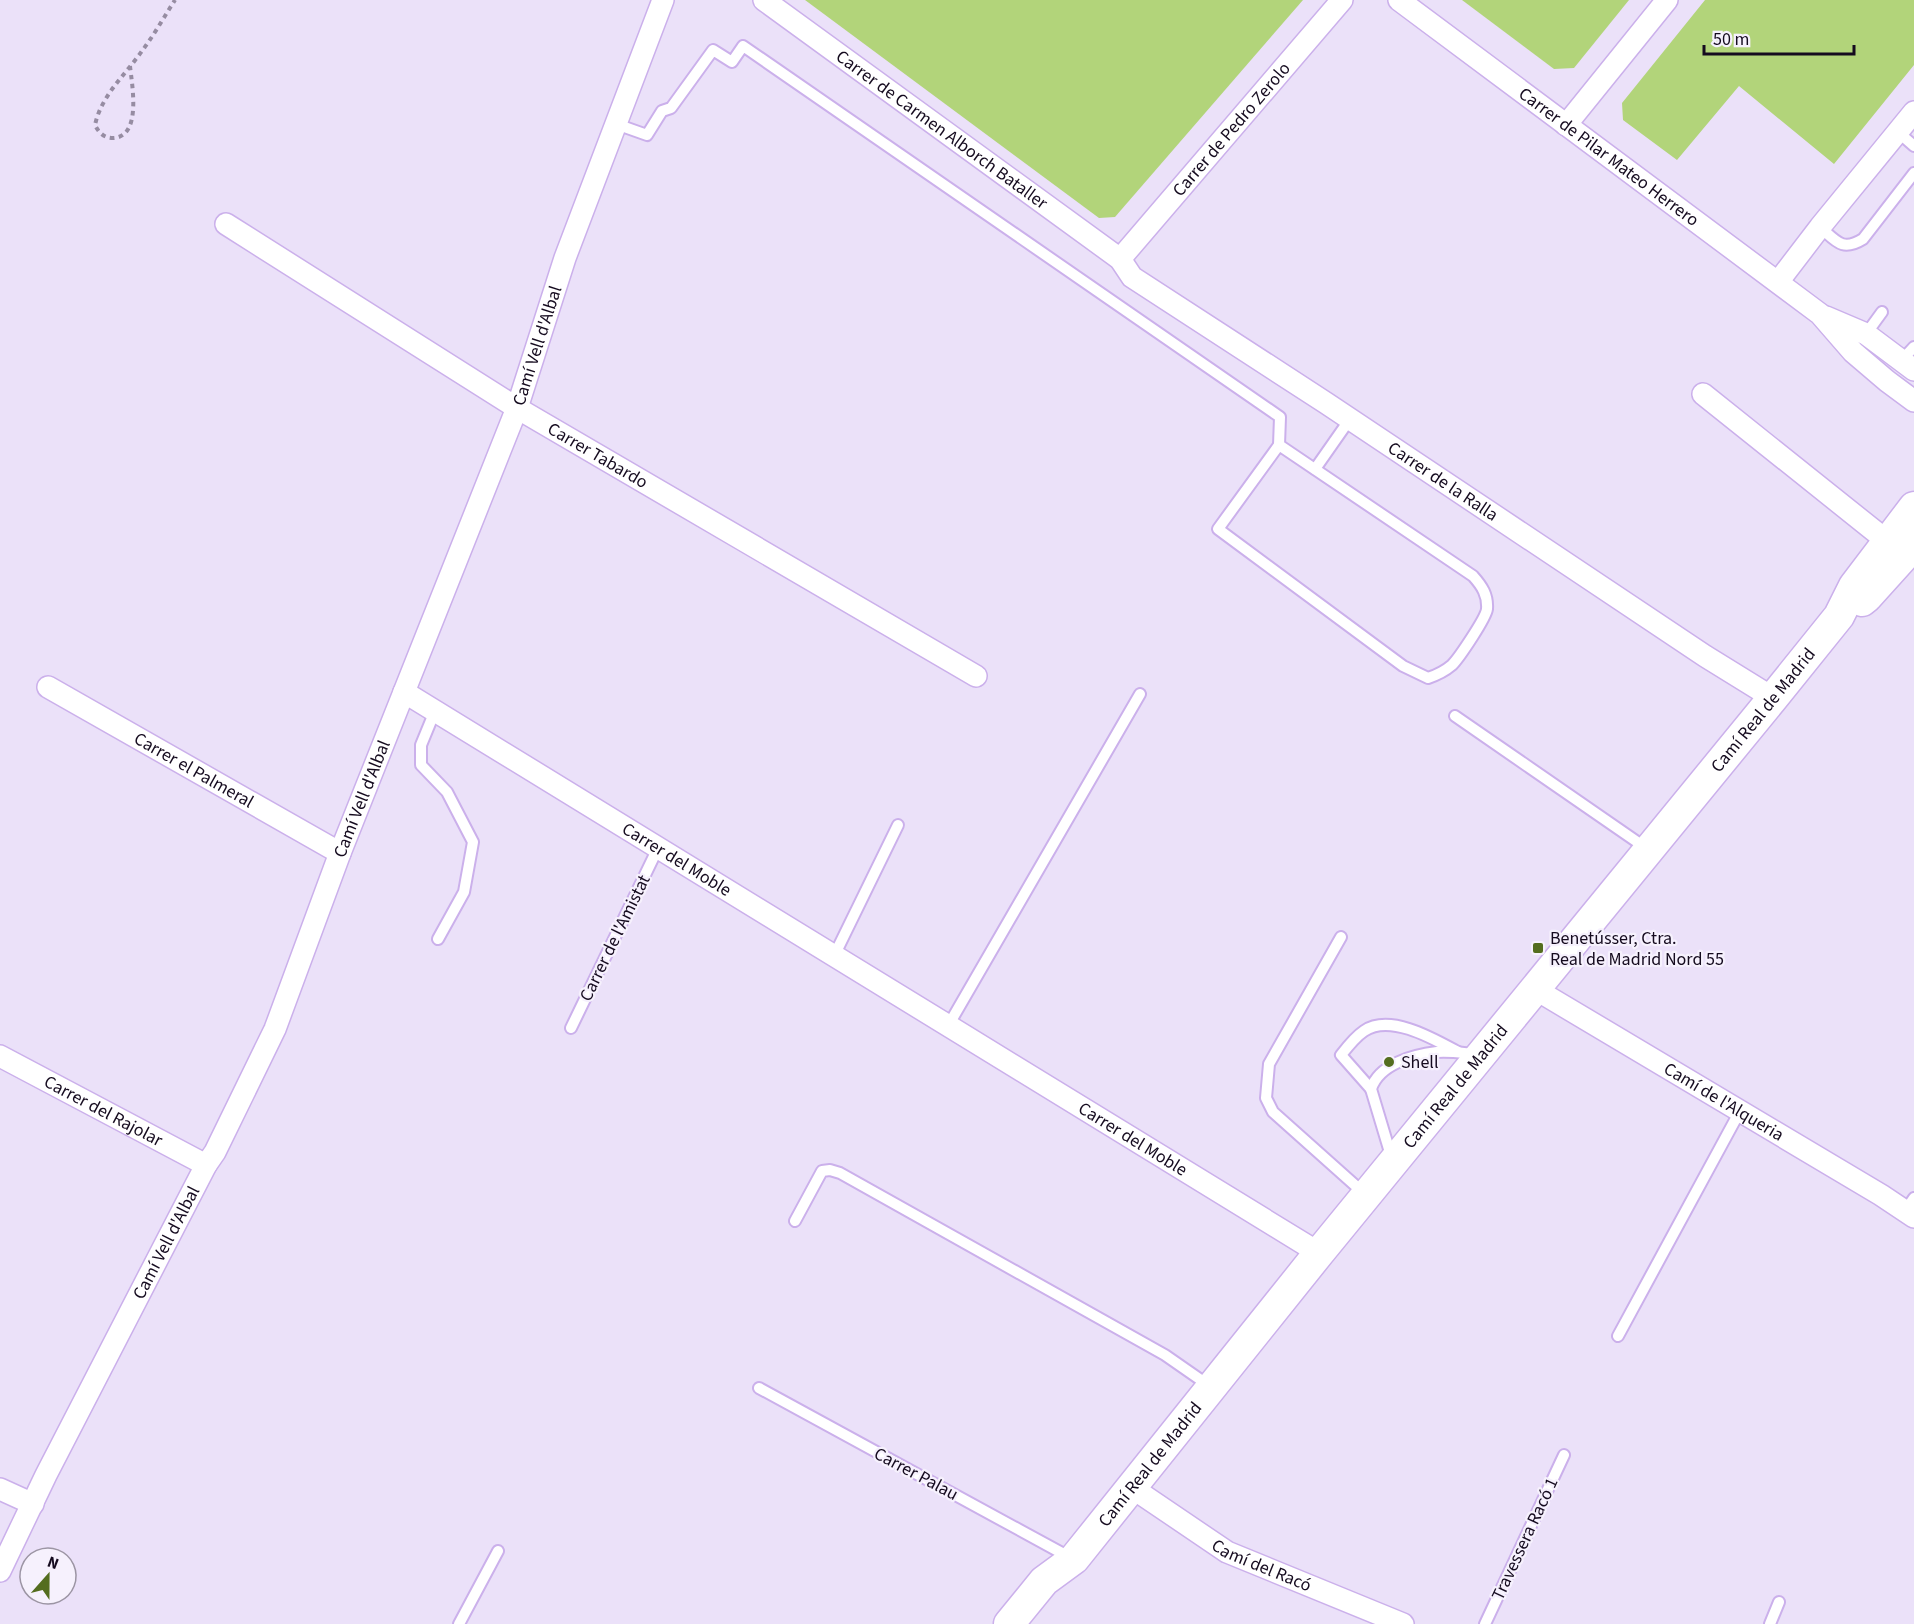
<svg xmlns="http://www.w3.org/2000/svg" width="1914" height="1624" font-family="'Source Sans 3',sans-serif">
<style>
.green{fill:#b2d47a}
.lines{fill:none;stroke-linecap:round;stroke-linejoin:round}
.lane-casing{stroke:#cbb0eb;stroke-width:14}
.street-casing{stroke:#cbb0eb;stroke-width:24}
.secondary-casing{stroke:#cbb0eb;stroke-width:33}
.path{stroke:#968ca2;stroke-width:4;stroke-dasharray:4.5 4.5;stroke-linecap:butt}
.lane{stroke:#fff;stroke-width:10}
.street{stroke:#fff;stroke-width:21}
.secondary{stroke:#fff;stroke-width:30}
.poi-dot{fill:#546d1f;stroke:#f6f1fd;stroke-width:2}
.labels{text-anchor:middle;dominant-baseline:central;stroke-width:4.5;stroke-linejoin:round;paint-order:stroke}
.street-label{font-size:18px;fill:#150b1f;stroke:#f6f1fd}
.poi-label{font-size:18px;fill:#150b1f;stroke:#f6f1fd;text-anchor:start}
</style>
<rect width="100%" height="100%" fill="#ebe1f9"/>
<g class="green">
<path d="M805,0H1303L1115,217L1099,218Z"/>
<path d="M1462,0H1629L1574,68L1554,69Z"/>
<path d="M1705,0H1914V65L1834,164L1739,86L1677,160L1623,120L1622,103Z"/>
</g>
<g class="lines">
<defs>
<g id="lane">
<path d="M616,124L647,135L662,111L671,108L713,50L732,62L743,46L1280,417L1279,445"/>
<path d="M1898,132L1914,146"/>
<path d="M1820,227C1836,241 1842,252 1863,239L1914,173"/>
<path d="M1866,334L1882,312"/>
<path d="M1901,361L1914,347"/>
<path d="M1279,445L1473,576C1482,586 1488,595 1487,609C1486,618 1459,658 1452,665C1445,671 1437,675 1428,678L1403,666L1218,529Z"/>
<path d="M1315,469L1350,419"/>
<path d="M435,711L421,745V765L447,792L473,842L464,892L438,939"/>
<path d="M1455,716L1646,848"/>
<path d="M1341,937L1269,1064L1266,1098L1273,1112L1366,1195"/>
<path d="M834,956L898,825"/>
<path d="M948,1026L1140,694"/>
<path d="M571,1028L658,848"/>
<path d="M1371,1089L1341,1055C1348,1046 1355,1037 1364,1031C1390,1013 1434,1039 1458,1052"/>
<path d="M1392,1159L1371,1089C1379,1064 1413,1055 1437,1052C1450,1051 1463,1053 1476,1054"/>
<path d="M1905,1211L1914,1198"/>
<path d="M795,1221L822,1171L830,1170L840,1173L1165,1355L1211,1387"/>
<path d="M1618,1336L1740,1111"/>
<path d="M759,1388L1071,1558"/>
<path d="M459,1624L498,1551"/>
<path d="M1485,1624L1564,1455"/>
<path d="M1770,1624L1779,1602"/>
</g>
<g id="street">
<path id="s1" d="M764,0L1120,259L1132,277L1326,403L1705,656L1773,698"/>
<path id="s2" d="M1399,0L1820,314L1853,352L1887,381L1914,401"/>
<path d="M1566,125L1667,0"/>
<path id="s3" d="M226,224L517,408L976,676"/>
<path id="s4" d="M1120,259L1342,0"/>
<path d="M1778,282L1820,227L1914,112"/>
<path d="M1826,317L1866,334L1914,370"/>
<path d="M1703,394L1887,541"/>
<path id="s5" d="M48,687L340,853"/>
<path id="s6" d="M404,692L1319,1253"/>
<path id="s7" d="M1535,989L1881,1195L1914,1217"/>
<path id="s8" d="M0,1056L206,1165"/>
<path id="s9" d="M1131,1487L1227,1552L1403,1624"/>
<path d="M0,1489L33,1504"/>
<path id="s10" d="M0,1571L46,1475L206,1165L215,1152L275,1029L340,853L517,408L565,258L663,0"/>
</g>
<g id="secondary">
<path d="M1862,601L1867,597L1914,545"/>
<path id="s11" d="M1009,1624L1044,1581L1074,1559L1319,1253L1773,698L1839,616L1854,586L1914,507"/>
</g>
</defs>
<use href="#lane" class="lane-casing"/>
<use href="#street" class="street-casing"/>
<use href="#secondary" class="secondary-casing"/>
<path class="path" d="M130,66C132,85 142,137 113,138C104,138 99,133 95,125C101,96 125,75 142,51C154,35 164,17 175,0"/>
<use href="#lane" class="lane"/>
<use href="#street" class="street"/>
<use href="#secondary" class="secondary"/>
</g>
<g class="poi-dot">
<rect x="1532" y="942" width="12" height="12" rx="3"/>
<circle cx="1389" cy="1062" r="6"/>
</g>
<g class="labels">
<g class="street-label">
<text stroke="none"><textPath href="#s1" startOffset="220">Carrer de Carmen Alborch Bataller</textPath></text>
<text stroke="none"><textPath href="#s4" startOffset="171">Carrer de Pedro Zerolo</textPath></text>
<text stroke="none"><textPath href="#s2" startOffset="262">Carrer de Pilar Mateo Herrero</textPath></text>
<text stroke="none"><textPath href="#s10" startOffset="1340">Camí Vell d'Albal</textPath></text>
<text stroke="none"><textPath href="#s3" startOffset="438">Carrer Tabardo</textPath></text>
<text stroke="none"><textPath href="#s1" startOffset="834">Carrer de la Ralla</textPath></text>
<text stroke="none"><textPath href="#s11" startOffset="1186">Camí Real de Madrid</textPath></text>
<text stroke="none"><textPath href="#s5" startOffset="168">Carrer el Palmeral</textPath></text>
<text stroke="none"><textPath href="#s10" startOffset="854">Camí Vell d'Albal</textPath></text>
<text stroke="none"><textPath href="#s6" startOffset="320">Carrer del Moble</textPath></text>
<text transform="translate(615 938) rotate(-64)">Carrer de l'Amistat</text>
<text stroke="none"><textPath href="#s11" startOffset="700">Camí Real de Madrid</textPath></text>
<text stroke="none"><textPath href="#s7" startOffset="220">Camí de l'Alqueria</textPath></text>
<text stroke="none"><textPath href="#s8" startOffset="117">Carrer del Rajolar</textPath></text>
<text stroke="none"><textPath href="#s6" startOffset="855">Carrer del Moble</textPath></text>
<text stroke="none"><textPath href="#s10" startOffset="368">Camí Vell d'Albal</textPath></text>
<text stroke="none"><textPath href="#s11" startOffset="214">Camí Real de Madrid</textPath></text>
<text transform="translate(916 1474) rotate(28)">Carrer Palau</text>
<text transform="translate(1525 1539) rotate(-65)">Travessera Racó 1</text>
<text stroke="none"><textPath href="#s9" startOffset="153">Camí del Racó</textPath></text>
</g>
<g class="poi-label">
<text x="1550" y="938">Benetússer, Ctra.<tspan x="1550" dy="21">Real de Madrid Nord 55</tspan></text>
<text x="1401" y="1062">Shell</text>
</g>
</g>
<g transform="translate(48 1576) rotate(21)"><circle r="28" fill="#f6f1fd" stroke="#9c95a4" stroke-width="1.5"/>
<path d="M0-4.5L10 22L0 15L-10 22Z" fill="#546d1f"/>
<text y="-9" font-size="16" font-weight="bold" text-anchor="middle" fill="#150b1f">N</text>
</g>
<path d="M1704 45v9h150v-9" fill="none" stroke="#150b1f" stroke-width="3"/>
<text x="1713" y="45" font-size="18" fill="#150b1f" stroke="#f6f1fd" stroke-width="4.5" paint-order="stroke">50 m</text>
</svg>
